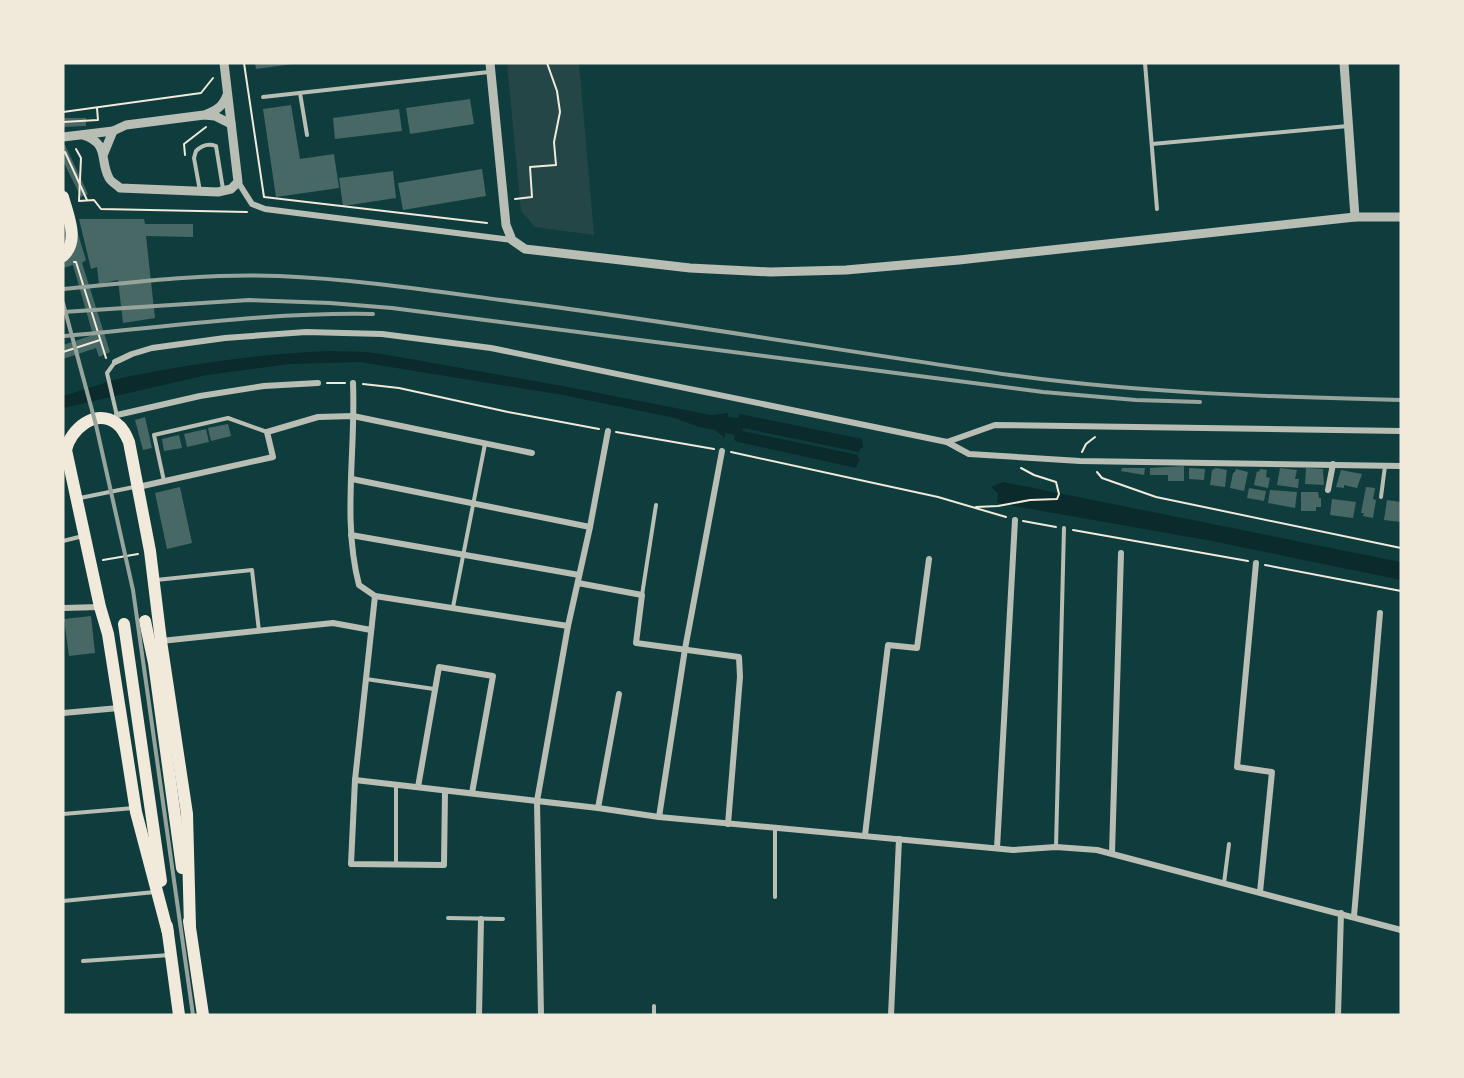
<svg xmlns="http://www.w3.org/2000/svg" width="1464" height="1078" font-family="Poppins,sans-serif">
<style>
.green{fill:#244646}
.water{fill:#0a2a2b}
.building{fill:#486865}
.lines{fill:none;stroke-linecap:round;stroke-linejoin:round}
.path{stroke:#f1e9da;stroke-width:2}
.service{stroke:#b8beb3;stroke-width:4}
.minor{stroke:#b8beb3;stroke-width:6}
.tertiary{stroke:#b8beb3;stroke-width:9}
.primary{stroke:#f1e9da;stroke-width:12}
.rail{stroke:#97a49c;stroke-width:4}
</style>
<rect width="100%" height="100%" fill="#0f3d3e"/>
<path class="green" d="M507,63H579L594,235L535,227L521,211Z"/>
<g class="water">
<path d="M328,351L367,352L388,355L568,387L711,415L728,413V417L738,418L740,414L745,415L862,439L863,448H860L859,452L743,428V431L858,455V458H860L856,468L738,442L734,440L735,435L725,433V438L715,430L699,427L675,418L563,395L360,362L289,364L207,375L63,408V396C84,390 104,382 126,377C192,363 260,354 328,351Z"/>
<path d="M1003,482L1401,562V580L1212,541L997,503L998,493L991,487Z"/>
</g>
<g class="building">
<path d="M255,63H293V64L256,69Z"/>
<path d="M470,99L474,124L410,134L406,108Z"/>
<path d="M291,105L300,159L334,154L339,188L276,197L263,109Z"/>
<path d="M399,109L402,131L335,139L333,118Z"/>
<path d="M63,118H86V126L63,127Z"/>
<path d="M63,145H65L88,194L81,197L63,161Z"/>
<path d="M482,169L486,196L403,210L398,183Z"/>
<path d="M393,171L396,198L343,206L339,178Z"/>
<path d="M64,188L86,260L82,263L110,352L99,357L96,348L63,359V345L93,335L73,265L63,268Z"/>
<path d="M79,219H144L145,224H193V237L146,236L155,318L123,323L118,280L99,284L97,267L91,269Z"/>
<path d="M145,417L152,448L143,450L135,420Z"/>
<path d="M228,424L231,436L211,441L208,428Z"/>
<path d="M206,429L209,442L187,447L184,434Z"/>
<path d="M179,435L182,448L164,451L162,439Z"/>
<path d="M1184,466V481H1168V475H1150V468Z"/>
<path d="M1122,468H1145L1144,475L1121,471Z"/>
<path d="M1189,468L1205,469L1204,480L1189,479Z"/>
<path d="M1216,468L1227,470L1225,487L1210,485L1212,470Z"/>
<path d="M1280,468L1297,470L1295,479H1299L1298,488L1277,485Z"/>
<path d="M1306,468L1323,469L1324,485L1305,484Z"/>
<path d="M1236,469L1248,472L1244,491L1230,488L1233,473L1235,472Z"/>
<path d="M1260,469L1267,470L1266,477L1270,478L1268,488L1254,485L1257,471L1259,472Z"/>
<path d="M1341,470L1362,474L1357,488L1344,485V488L1336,487Z"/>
<path d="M180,487L192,543L167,549L155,493Z"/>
<path d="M1366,487L1375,488L1373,499L1376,500L1373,518L1363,516L1364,513H1361Z"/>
<path d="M1249,488L1266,491L1264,501L1247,498Z"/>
<path d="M1270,490L1297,492L1295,508L1268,503Z"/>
<path d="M1301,492H1318L1319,498H1321V507H1316V511H1301Z"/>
<path d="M1332,499L1356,502L1353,518L1330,515Z"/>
<path d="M1387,500L1401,502V522L1384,520Z"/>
<path d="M91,616L95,653L69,656L64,619Z"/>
</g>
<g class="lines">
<g class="path">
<path d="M244,63L264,197L487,223"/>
<path d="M63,112L201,93L213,78"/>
<path d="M63,122L98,120L97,108"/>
<path d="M76,149L81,158L79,201L94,200L101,209L247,212"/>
<path d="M63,153L65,152L87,200"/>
<path d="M185,155L184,144L206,127"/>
<path d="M515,199L532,197L530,167L556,165L554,142L560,112L557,91L547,63"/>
<path d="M74,262H76L106,358"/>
<path d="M63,352L100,340"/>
<path d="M327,383H345"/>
<path d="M363,384L399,388L508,412L599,429"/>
<path d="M616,432L714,449"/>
<path d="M731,452L938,497L1006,517"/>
<path d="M1082,452L1086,444L1095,437"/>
<path d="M1097,472L1102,478L1156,497L1401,548"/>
<path d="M976,507L998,506L1030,500L1057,499L1059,494L1056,482L1034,475L1021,468"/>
<path d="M1023,521L1056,527"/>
<path d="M1073,530L1248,561"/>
<path d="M103,560L138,554"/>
<path d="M1265,565L1401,591"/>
</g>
<g class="service">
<path d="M1145,63L1157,209"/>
<path d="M300,93L307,135"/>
<path d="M263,97L489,72"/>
<path d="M1152,144L1348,126"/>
<path d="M200,191L194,158L196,151C202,145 208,143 216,146L223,189"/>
<path d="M115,362L107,373L117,416"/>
<path d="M164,481L154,435L228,418L267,432"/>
<path d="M1381,497L1385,466"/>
<path d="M80,498L134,487"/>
<path d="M63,541L83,536"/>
<path d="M156,580L252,570L259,631"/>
<path d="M642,595L656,505"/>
<path d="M453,607L485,444"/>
<path d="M366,679L434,689"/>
<path d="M396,786V864"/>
<path d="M63,814L134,808"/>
<path d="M775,828V897"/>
<path d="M1056,847L1064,528"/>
<path d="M1224,883L1229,844"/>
<path d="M63,901L155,892"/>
<path d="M448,918L503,919"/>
<path d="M83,961L170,955"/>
<path d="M654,1006V1015"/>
</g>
<g class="minor">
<path d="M238,182L252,204L265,209L512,240"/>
<path d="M115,362L132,354L152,348L225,338L306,332L382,334L491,348L947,442L995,425L1401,431"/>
<path d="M353,383C356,450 342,520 359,585L375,596L568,626"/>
<path d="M117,415L200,396L264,386L318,383"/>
<path d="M947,442L969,454L1080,461L1401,466"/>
<path d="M352,479L590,527"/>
<path d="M138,487L273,457L267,432L318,417L353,416L532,453"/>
<path d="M1328,490L1333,464"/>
<path d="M351,535L579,575"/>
<path d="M1256,563L1237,767L1272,772L1260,892"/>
<path d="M578,583L642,595L636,643L739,657L740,677L728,824"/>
<path d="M375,596L355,780L351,864L444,865L445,791"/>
<path d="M63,608L100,607"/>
<path d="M161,641L333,623L371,630"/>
<path d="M63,713L119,708"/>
<path d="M355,780L598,808L659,817L1013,850L1056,847L1097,850L1401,930"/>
<path d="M418,787L439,667L493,676L472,793"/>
<path d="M598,808L619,694"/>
<path d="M659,817L685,649L722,451"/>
<path d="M865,835L888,645L917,648L929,559"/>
<path d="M997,848L1015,520"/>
<path d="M1112,853L1121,553"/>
<path d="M1354,916L1380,613"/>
<path d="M479,1015L481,919"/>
<path d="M541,1015L537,801L568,626L590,527L608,431"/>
<path d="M891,1015L899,839"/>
<path d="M1338,1015L1341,913"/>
</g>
<g class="tertiary">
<path d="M490,63L506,225L512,240L525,249L690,268L770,272L846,270L959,260L1355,217H1401"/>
<path d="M1344,63L1355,217"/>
<path d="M207,114C217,110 223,106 227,95"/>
<path d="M83,135C110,144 99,159 109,178C111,182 117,185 120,188L218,192L231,189L238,182L224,63"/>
<path d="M63,137L113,131L126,125L204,115L215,116L231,124"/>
<path d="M104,153L113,131"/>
</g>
<g class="primary">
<path d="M63,197C68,216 80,241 63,256"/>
<path d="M145,621L154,663L182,868"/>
<path d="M124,624L161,881"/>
<path d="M189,921L203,1015"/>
<path d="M167,926L179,1015"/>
<path d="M168,933L136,812L108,634L100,607L66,450C70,430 95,408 116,423C123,428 126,435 129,442L150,551L161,641L187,814L190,927"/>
</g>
<g class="rail">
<path d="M63,289C135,282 207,273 279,276C353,279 427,290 501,300C671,321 840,351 1010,375C1140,393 1270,397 1401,400"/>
<path d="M63,303L96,425L133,590L193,1015"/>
<path d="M63,312L249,300L330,303L392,308L1043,392L1136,400L1200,402"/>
<path d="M65,336C168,327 270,312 373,314"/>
</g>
</g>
<rect width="1464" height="1078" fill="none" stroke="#f1e9da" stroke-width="129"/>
</svg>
